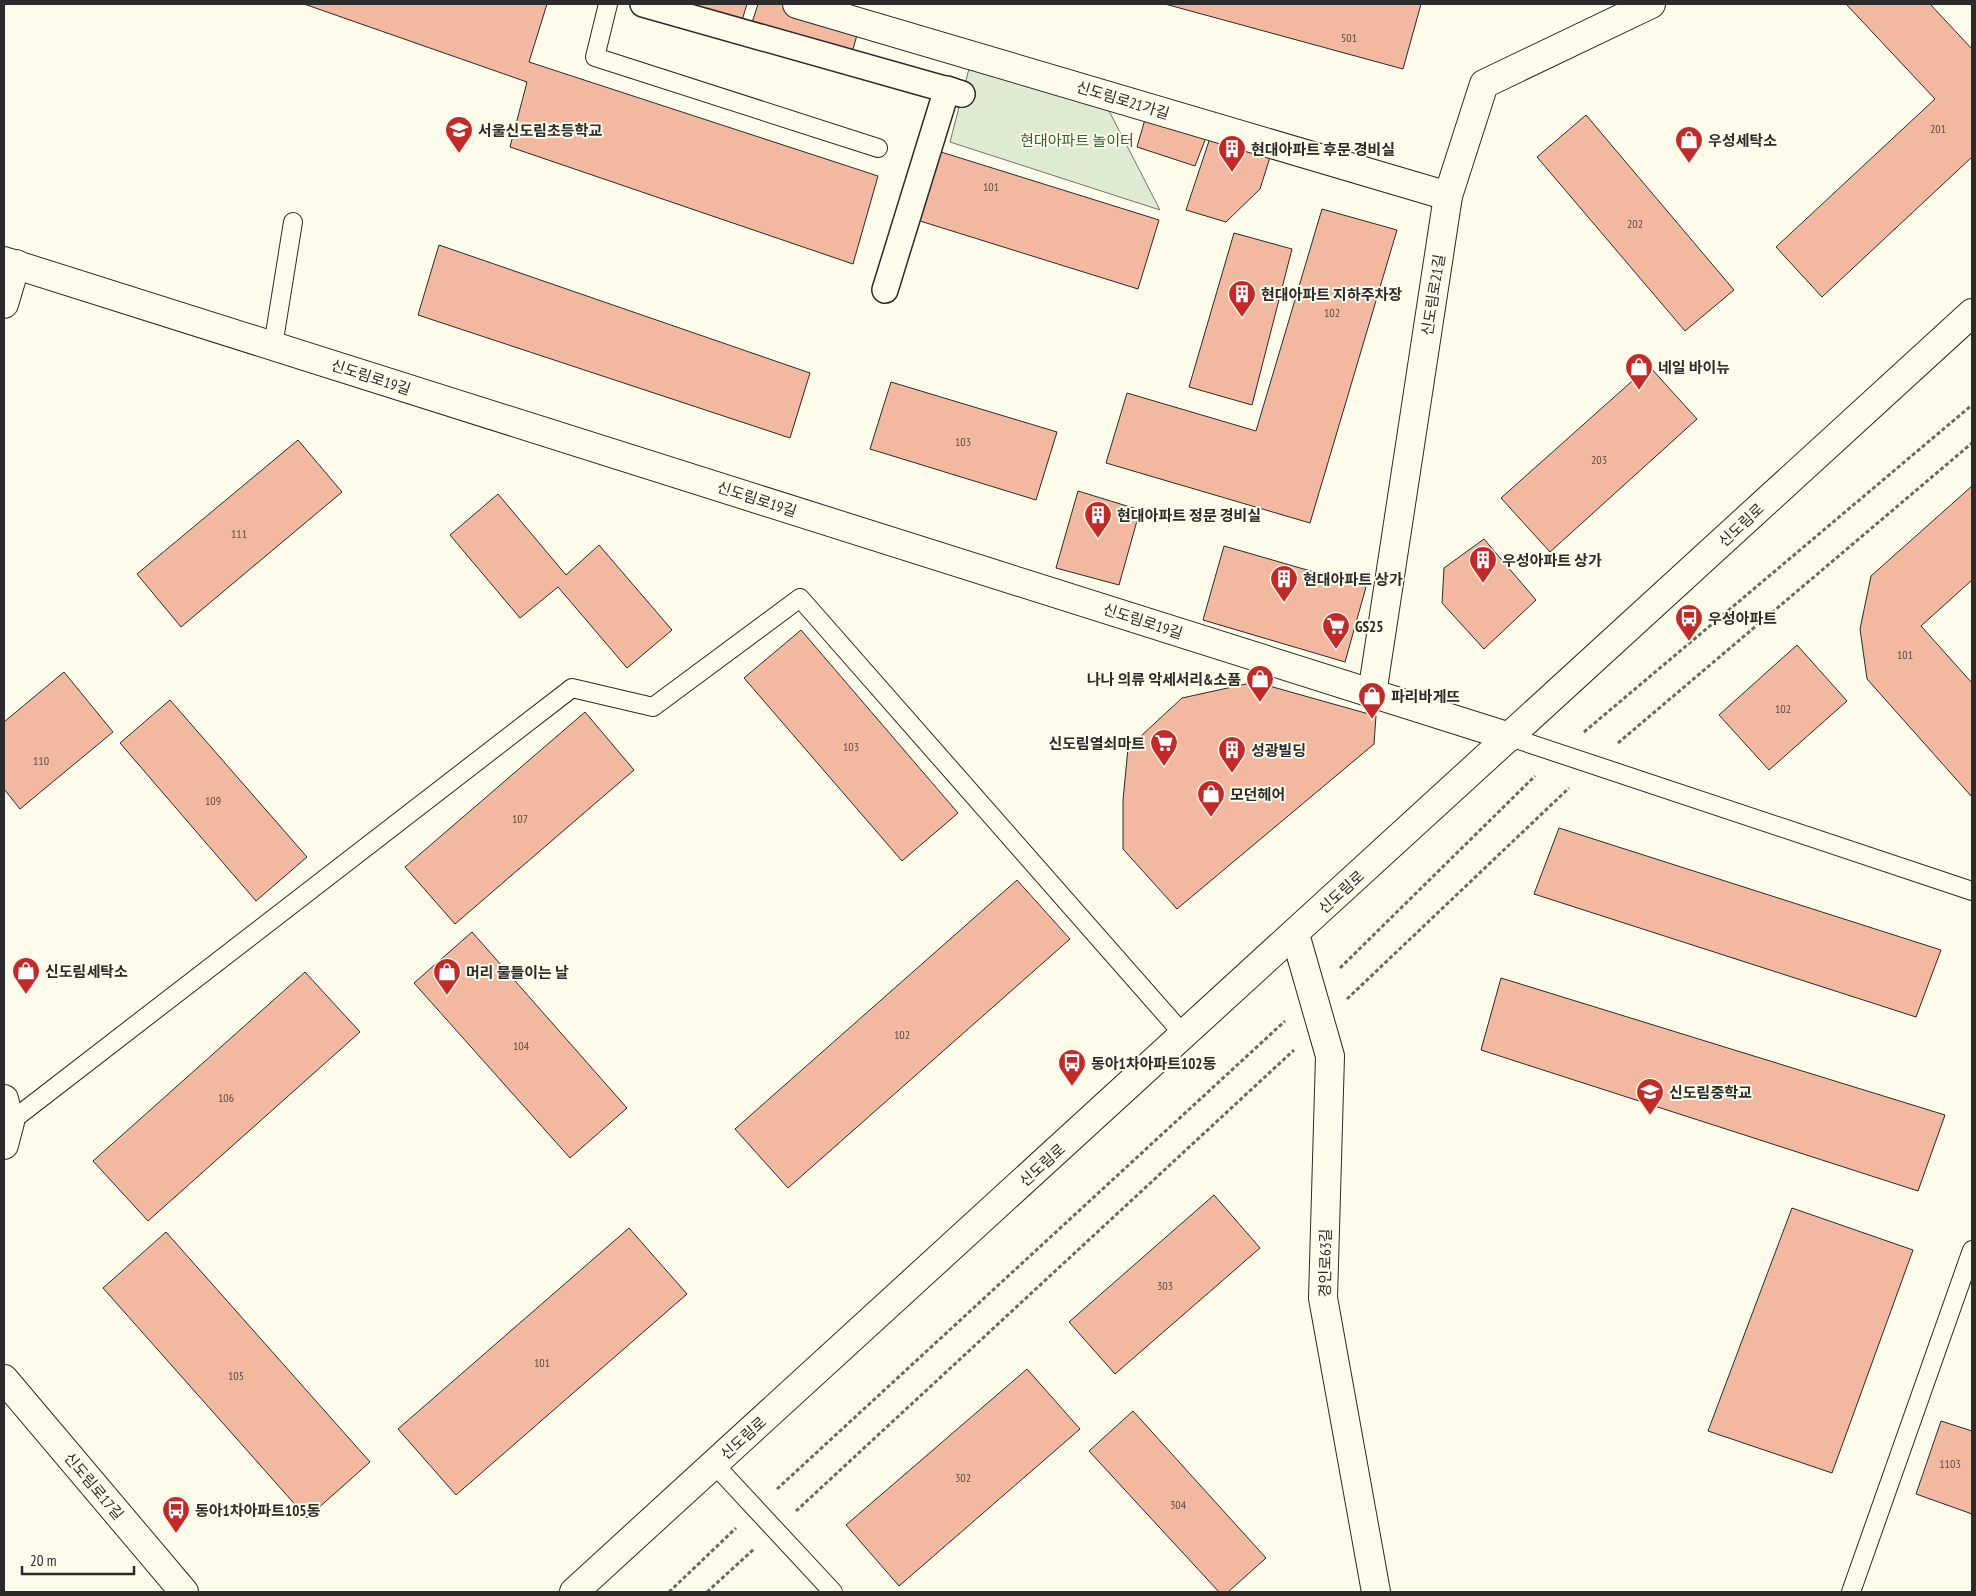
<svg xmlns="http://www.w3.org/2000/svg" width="1976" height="1596" font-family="'PT Sans Narrow','Noto Sans KR',sans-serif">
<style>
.green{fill:#deebd1;stroke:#74746e}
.building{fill:#f2b8a0;stroke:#2b2b2b}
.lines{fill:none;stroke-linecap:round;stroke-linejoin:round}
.service-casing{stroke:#2b2b2b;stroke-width:20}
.pedestrian-casing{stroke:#2b2b2b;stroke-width:28}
.minor-casing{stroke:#2b2b2b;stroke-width:30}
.tertiary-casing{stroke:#2b2b2b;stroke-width:30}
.path{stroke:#6a6964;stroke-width:3;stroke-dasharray:4 2.5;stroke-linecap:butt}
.service{stroke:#fdfbea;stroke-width:18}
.pedestrian{stroke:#fdfbea;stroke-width:25}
.minor{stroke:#fdfbea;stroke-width:28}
.tertiary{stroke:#fdfbea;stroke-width:28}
.labels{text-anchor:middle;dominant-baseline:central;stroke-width:4;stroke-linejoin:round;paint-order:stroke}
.number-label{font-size:12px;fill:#5d4e48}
.street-label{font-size:15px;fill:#2b2b2b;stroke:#fdfbea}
.poi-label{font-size:15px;font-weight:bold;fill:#2b2b2b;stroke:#fdfbea;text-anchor:start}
.park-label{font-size:15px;fill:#34623c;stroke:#fdfbea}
</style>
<rect width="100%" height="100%" fill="#fdfbea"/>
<path class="green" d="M970,65L1107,107L1160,210L950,142Z"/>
<g class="building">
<path d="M304,4H547L529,62L878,176L853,264L510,147L527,82Z"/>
<path d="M661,4H747L740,27Z"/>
<path d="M758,4H790L860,25L850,59L750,29Z"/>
<path d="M1165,4H1421L1403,69Z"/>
<path d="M1846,4H1930L1972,49V157L1822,297L1776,247L1935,99Z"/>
<path d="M1148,109L1210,127L1195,166L1137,147Z"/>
<path d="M1586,115L1734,290L1685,331L1537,157Z"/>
<path d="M1210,138L1270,157L1260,189L1226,222L1186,210Z"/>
<path d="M941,152L1159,220L1138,289L920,221Z"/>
<path d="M1322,209L1397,230L1310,523L1106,463L1127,393L1256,431Z"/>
<path d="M1234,233L1292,249L1252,405L1189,387Z"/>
<path d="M439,245L810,373L790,438L418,315Z"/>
<path d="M1649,366L1697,419L1550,552L1501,498Z"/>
<path d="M891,382L1057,432L1036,500L870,449Z"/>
<path d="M298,440L342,492L181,627L137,574Z"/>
<path d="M1972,486V580L1921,626L1972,683V797L1867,679L1860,629L1871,576Z"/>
<path d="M1078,491L1140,510L1119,585L1056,568Z"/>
<path d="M498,494L566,575L599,545L672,630L627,668L558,587L520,618L450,535Z"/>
<path d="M1484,539L1536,600L1484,649L1442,603L1444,568Z"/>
<path d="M1224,546L1366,587L1345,662L1203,620Z"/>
<path d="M801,630L958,813L902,861L744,678Z"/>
<path d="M1797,645L1847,701L1769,770L1719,715Z"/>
<path d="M64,672L113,732L20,809L4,789V722Z"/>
<path d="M1255,682L1376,716L1374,744L1177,909L1123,849V800L1128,748L1182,698Z"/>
<path d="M170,700L307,857L256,901L120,743Z"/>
<path d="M585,712L634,770L455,924L405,867Z"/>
<path d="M1559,828L1941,950L1916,1017L1534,894Z"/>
<path d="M1017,880L1070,939L788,1188L735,1129Z"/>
<path d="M472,932L627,1108L570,1158L414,983Z"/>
<path d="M305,972L360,1032L148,1221L93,1161Z"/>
<path d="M1501,978L1945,1115L1918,1191L1481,1050Z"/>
<path d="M1214,1195L1260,1248L1115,1374L1069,1322Z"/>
<path d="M1792,1208L1913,1250L1832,1473L1708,1431Z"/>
<path d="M629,1228L687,1294L456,1495L398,1429Z"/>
<path d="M166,1232L370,1462L307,1518L103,1288Z"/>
<path d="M1027,1369L1080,1429L899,1586L846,1525Z"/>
<path d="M1133,1411L1266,1558L1228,1592H1219L1089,1451Z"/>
<path d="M1941,1421L1972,1431V1514L1916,1494Z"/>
</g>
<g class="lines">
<defs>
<g id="service">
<path d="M608,4L595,57L878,148"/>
<path d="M273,346L293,222"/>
<path d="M1510,737L1972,891"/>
<path d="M10,1122L572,688L653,707L800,598L1184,1035"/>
<path d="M714,1464L833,1592"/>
<path d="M1851,1592L1972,1250"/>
</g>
<g id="pedestrian">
<path d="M643,4L962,94"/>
<path d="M885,290L947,89L961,94"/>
</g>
<g id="minor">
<path d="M797,4L1448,196"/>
<path d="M4,304L16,264"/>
<path d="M1372,694L1448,196L1484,84L1651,4"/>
<path d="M1295,934L1330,1056L1323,1298L1376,1592"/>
<path d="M4,1099L10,1122L4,1145"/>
<path d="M4,1379L184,1592"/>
</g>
<g id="tertiary">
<path d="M4,261L1510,737"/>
<path d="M574,1592L1972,313"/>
</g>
</defs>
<use href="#service" class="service-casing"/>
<use href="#pedestrian" class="pedestrian-casing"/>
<use href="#minor" class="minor-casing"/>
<use href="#tertiary" class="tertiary-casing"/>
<g class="path">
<path d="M1584,732L1972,405"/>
<path d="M1618,743L1972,443"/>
<path d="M1340,968L1535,776"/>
<path d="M1347,999L1569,788"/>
<path d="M777,1489L1285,1021"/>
<path d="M796,1511L1294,1050"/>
<path d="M669,1592L736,1528"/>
<path d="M707,1592L754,1549"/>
</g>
<use href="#service" class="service"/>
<use href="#pedestrian" class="pedestrian"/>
<use href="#minor" class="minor"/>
<use href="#tertiary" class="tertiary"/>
</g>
<defs>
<symbol id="school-pin" viewBox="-11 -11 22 30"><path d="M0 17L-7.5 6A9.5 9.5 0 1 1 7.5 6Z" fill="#c62828" stroke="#fdfbea"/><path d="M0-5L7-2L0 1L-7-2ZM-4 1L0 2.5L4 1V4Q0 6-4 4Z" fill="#fff"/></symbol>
<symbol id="shop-pin" viewBox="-11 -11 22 30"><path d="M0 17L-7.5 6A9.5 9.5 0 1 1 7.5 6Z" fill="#c62828" stroke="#fdfbea"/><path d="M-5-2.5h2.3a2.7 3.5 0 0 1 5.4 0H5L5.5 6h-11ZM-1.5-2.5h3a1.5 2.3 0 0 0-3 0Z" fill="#fff"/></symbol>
<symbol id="building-pin" viewBox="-11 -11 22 30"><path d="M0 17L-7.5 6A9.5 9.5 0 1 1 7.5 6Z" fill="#c62828" stroke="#fdfbea"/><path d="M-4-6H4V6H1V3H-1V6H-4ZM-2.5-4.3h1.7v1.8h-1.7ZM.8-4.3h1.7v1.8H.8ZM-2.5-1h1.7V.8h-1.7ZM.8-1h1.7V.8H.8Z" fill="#fff"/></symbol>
<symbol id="bus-pin" viewBox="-11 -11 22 30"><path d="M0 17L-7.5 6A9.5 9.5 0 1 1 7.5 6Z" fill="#c62828" stroke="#fdfbea"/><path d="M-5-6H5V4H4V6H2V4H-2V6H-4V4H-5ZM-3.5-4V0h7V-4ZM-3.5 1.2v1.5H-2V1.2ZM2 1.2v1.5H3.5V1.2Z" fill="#fff"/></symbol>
<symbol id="supermarket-pin" viewBox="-11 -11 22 30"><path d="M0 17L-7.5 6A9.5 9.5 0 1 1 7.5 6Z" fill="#c62828" stroke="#fdfbea"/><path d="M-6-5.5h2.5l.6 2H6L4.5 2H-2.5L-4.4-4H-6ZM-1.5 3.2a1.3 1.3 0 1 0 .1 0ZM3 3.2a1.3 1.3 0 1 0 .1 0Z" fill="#fff"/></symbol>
</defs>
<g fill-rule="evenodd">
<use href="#school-pin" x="443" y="114" width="32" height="43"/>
<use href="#shop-pin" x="1673" y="124" width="32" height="43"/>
<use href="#building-pin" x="1216" y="133" width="32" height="43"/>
<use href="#building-pin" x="1226" y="278" width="32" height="43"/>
<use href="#shop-pin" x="1623" y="351" width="32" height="43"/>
<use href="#building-pin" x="1082" y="499" width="32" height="43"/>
<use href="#building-pin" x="1467" y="544" width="32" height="43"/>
<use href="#building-pin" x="1268" y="563" width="32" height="43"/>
<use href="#bus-pin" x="1673" y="602" width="32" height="43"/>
<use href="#supermarket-pin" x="1320" y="610" width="32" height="43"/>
<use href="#shop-pin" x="1244" y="663" width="32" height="43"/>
<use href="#shop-pin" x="1356" y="680" width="32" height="43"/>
<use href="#supermarket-pin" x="1148" y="727" width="32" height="43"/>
<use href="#building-pin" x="1216" y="734" width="32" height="43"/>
<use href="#shop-pin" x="1195" y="778" width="32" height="43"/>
<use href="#shop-pin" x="10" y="955" width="32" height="43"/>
<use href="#shop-pin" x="431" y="956" width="32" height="43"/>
<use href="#bus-pin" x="1056" y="1047" width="32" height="43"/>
<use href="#school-pin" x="1634" y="1076" width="32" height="43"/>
<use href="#bus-pin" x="160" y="1494" width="32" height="43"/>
</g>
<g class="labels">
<g class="number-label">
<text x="1349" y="37">501</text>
<text x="1938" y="128">201</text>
<text x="991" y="186">101</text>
<text x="1635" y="223">202</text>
<text x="1332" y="312">102</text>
<text x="963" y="441">103</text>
<text x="1599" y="459">203</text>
<text x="239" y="533">111</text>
<text x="1905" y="654">101</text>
<text x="1783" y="708">102</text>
<text x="851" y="746">103</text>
<text x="41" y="760">110</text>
<text x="213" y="800">109</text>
<text x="520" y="818">107</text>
<text x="902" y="1034">102</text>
<text x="521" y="1045">104</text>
<text x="226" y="1097">106</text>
<text x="1165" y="1285">303</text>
<text x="542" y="1362">101</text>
<text x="236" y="1375">105</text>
<text x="1950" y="1463">1103</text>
<text x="963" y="1477">302</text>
<text x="1178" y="1504">304</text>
</g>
<g class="street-label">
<text transform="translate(1123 100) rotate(17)">신도림로21가길</text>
<text transform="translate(1433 295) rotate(-81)">신도림로21길</text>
<text transform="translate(371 377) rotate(18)">신도림로19길</text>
<text transform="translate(757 499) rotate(18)">신도림로19길</text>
<text transform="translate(1741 525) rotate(-43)">신도림로</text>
<text transform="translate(1143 621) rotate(18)">신도림로19길</text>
<text transform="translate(1341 892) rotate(-42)">신도림로</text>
<text transform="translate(1042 1165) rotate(-42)">신도림로</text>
<text transform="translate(1325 1263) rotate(-89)">경인로63길</text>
<text transform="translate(743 1438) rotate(-42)">신도림로</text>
<text transform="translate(94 1486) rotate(50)">신도림로17길</text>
</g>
<g class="poi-label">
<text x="478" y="130">서울신도림초등학교</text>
<text x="1708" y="140">우성세탁소</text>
<text x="1251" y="149">현대아파트 후문 경비실</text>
<text x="1261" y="294">현대아파트 지하주차장</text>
<text x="1658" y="367">네일 바이뉴</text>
<text x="1117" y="515">현대아파트 정문 경비실</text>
<text x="1502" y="560">우성아파트 상가</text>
<text x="1303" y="579">현대아파트 상가</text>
<text x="1708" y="618">우성아파트</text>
<text x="1355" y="626">GS25</text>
<text x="1241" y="679" text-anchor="end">나나 의류 악세서리&amp;소품</text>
<text x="1391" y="696">파리바게뜨</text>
<text x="1145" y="743" text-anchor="end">신도림열쇠마트</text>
<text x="1251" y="750">성광빌딩</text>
<text x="1230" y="794">모던헤어</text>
<text x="45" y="971">신도림세탁소</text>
<text x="466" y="972">머리 물들이는 날</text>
<text x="1091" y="1063">동아1차아파트102동</text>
<text x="1669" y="1092">신도림중학교</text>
<text x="195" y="1510">동아1차아파트105동</text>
</g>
<g class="park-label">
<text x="1077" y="140">현대아파트 놀이터</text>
</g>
</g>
<rect width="1976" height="1596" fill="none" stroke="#2b2b2b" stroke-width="10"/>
<path d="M22 1566v8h112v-8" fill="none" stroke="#2b2b2b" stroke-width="2.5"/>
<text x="30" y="1566" font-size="15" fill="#2b2b2b" stroke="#fdfbea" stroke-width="4" paint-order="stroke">20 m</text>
</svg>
